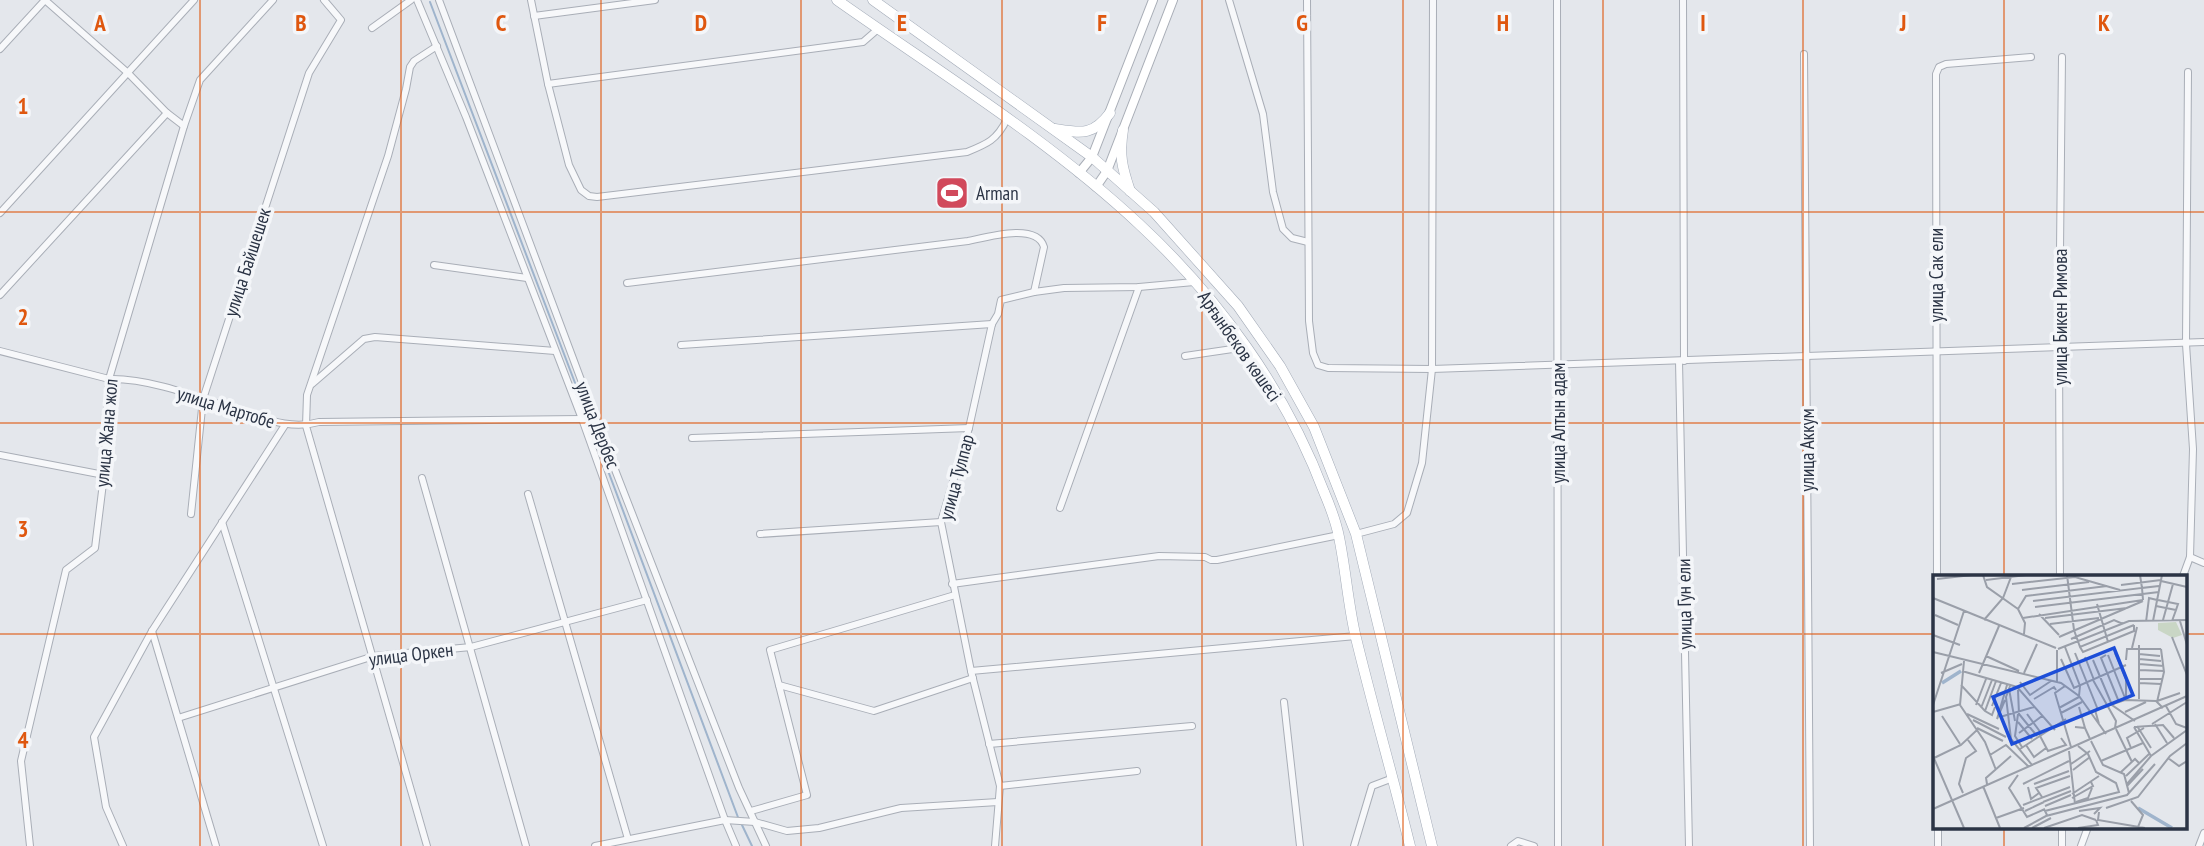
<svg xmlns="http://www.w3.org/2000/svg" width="2204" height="846" font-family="'PT Sans Narrow',sans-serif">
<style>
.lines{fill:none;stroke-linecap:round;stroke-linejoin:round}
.stream{stroke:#9fb4cc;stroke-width:2}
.minor-casing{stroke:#a9aeb7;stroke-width:8}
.secondary-casing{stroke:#a9aeb7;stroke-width:10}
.primary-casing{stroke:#a3abb8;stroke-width:11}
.minor{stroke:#f7f8fa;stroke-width:6}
.secondary{stroke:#fff;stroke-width:8}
.primary{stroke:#fff;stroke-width:10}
.grid{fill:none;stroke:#df570f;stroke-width:2;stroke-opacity:0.55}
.labels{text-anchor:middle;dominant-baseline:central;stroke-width:7;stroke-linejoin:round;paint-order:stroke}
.poi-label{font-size:19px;fill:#2b3445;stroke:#f4f6f9;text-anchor:start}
.street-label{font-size:19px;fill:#2b3445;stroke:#f4f6f9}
.inset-river{fill:none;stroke:#9fb4cc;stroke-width:3.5}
.inset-road{fill:none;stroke:#9a9fa9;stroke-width:2}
.view{fill:#1d4ed8;fill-opacity:0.15;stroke:#1d4ed8;stroke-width:3.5}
.inset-edge{fill:none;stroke:#2b3445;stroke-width:3.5}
.grid-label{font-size:23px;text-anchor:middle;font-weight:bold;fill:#df570f;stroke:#f4f6f9;stroke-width:7;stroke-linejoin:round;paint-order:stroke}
</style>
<rect width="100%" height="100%" fill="#e4e7ec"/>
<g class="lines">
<g class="stream">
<path d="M430,2L588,417"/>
<path d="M592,428L739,820"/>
<path d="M742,825L752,846"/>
</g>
<defs>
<g id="minor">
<path d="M45,0L128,73L167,113L184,126"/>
<path d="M417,0L466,117L582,419L725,820L736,846"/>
<path d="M439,0L605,444L739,788L766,846"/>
<path d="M531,0L548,84L569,165L581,190L589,196L597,197L967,152C987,144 997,140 1007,119"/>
<path d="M1229,0L1263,114L1273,192L1283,229L1292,238L1308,242"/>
<path d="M1307,0L1309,321L1313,353L1318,365L1328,368L1432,369L2204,342"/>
<path d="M1557,0L1558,846"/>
<path d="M1683,0L1684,361"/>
<path d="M534,16L655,0"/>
<path d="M372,28L411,0"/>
<path d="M0,49L45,0"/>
<path d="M1804,54L1810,846"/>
<path d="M548,84L863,42L878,29"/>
<path d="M0,213L194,0"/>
<path d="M434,265L527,278"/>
<path d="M627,283L968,241C987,237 1037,222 1044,247L1034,292"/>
<path d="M0,295L167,113"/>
<path d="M681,345L992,324"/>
<path d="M0,351L109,379C151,378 200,398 240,411C266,419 291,430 319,422L582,419"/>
<path d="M1185,356L1246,347"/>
<path d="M1679,361L1689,846"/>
<path d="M312,384L364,339L375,337L555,351"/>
<path d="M692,438L969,428"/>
<path d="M0,455L104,475"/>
<path d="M422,478L526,846"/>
<path d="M528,494L628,839"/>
<path d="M1060,508L1139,287"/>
<path d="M191,514L203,399L309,73L341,20L324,0"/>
<path d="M222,522L323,846"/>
<path d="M760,534L941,522"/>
<path d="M1356,534L1394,524L1407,513L1422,463L1432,369L1433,0"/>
<path d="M2190,557L2204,563"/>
<path d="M1937,576L1936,74L1939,67L1946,64L2031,57"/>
<path d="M2060,576L2059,348L2062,57"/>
<path d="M2183,576L2190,557L2193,449L2186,344L2188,72"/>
<path d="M952,584L1159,556L1205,557L1211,560H1217L1339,535"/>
<path d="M152,631L216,846"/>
<path d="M971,671L1356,636"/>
<path d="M779,685L874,711L973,678"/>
<path d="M1284,702L1300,846"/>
<path d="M178,718L374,656L471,647L647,600"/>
<path d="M989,744L1192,726"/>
<path d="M1000,786L1137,771"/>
<path d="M751,811L807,795L770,650L955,595"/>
<path d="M1938,827V846"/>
<path d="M2062,827V846"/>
<path d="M30,846L21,761L66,570L95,548L104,475L109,379L184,126L200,80L273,0"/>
<path d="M123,846L106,807L94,737L152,631L285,425"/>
<path d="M427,846L306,426L307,395L388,156L406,89L410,67L414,61L437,46"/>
<path d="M595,846L725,820L755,822L787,831L819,828L901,808L998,802"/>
<path d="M995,846L1000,786L971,671L941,522L969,428L992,324L998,314L1001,300L1034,292L1064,288L1139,287L1194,282"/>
<path d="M1354,846L1372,786L1393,778"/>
<path d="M1511,846L1518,841L1534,846"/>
<path d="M2081,846L2088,827"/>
<path d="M2199,846L2204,833"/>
</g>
<g id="secondary">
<path d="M1079,173L1092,157L1153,0"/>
<path d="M1096,187L1107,171L1173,0"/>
</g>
<g id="primary">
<path d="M837,0C939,72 1048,139 1139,224C1218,297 1286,391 1324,492C1330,506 1336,522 1339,537C1346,571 1348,605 1356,638C1373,708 1393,777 1410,846"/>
<path d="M873,0L1092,157L1154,212L1238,306L1280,366L1314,427L1356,534L1432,846"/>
<path d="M1055,129C1081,133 1093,136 1110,113"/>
<path d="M1123,130C1119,155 1122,167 1130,191"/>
</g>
</defs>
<use href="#minor" class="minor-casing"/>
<use href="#secondary" class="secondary-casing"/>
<use href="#primary" class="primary-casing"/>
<use href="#minor" class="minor"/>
<use href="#secondary" class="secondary"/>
<use href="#primary" class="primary"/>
</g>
<path class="grid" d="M200,0V846M401,0V846M601,0V846M801,0V846M1002,0V846M1202,0V846M1403,0V846M1603,0V846M1803,0V846M2004,0V576M0,212H2204M0,423H2204M0,634H1934M2185,634H2204M2004,827V846"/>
<defs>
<symbol id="stadium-square" viewBox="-11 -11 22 22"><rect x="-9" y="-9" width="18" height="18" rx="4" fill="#d1495b" stroke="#f4f6f9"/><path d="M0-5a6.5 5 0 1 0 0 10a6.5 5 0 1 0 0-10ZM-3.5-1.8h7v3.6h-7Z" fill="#fff"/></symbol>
</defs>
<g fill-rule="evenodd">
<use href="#stadium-square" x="933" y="174" width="38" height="38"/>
</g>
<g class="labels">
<g class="poi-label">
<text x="976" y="193">Arman</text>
</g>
<g class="street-label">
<text transform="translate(247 262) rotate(-72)">улица Байшешек</text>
<text transform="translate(1936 275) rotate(-90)">улица Сак ели</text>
<text transform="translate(2060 317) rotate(-90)">улица Бикен Римова</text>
<text transform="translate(1240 346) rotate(55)">Арғынбеков көшесі</text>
<text transform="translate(226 407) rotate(17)">улица Мартобе</text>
<text transform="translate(1558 423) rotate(-90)">улица Алтын адам</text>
<text transform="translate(598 425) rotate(69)">улица Дербес</text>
<text transform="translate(106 433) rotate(-85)">улица Жана жол</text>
<text transform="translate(1807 450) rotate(-90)">улица Аккум</text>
<text transform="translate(956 477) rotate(-75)">улица Тулпар</text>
<text transform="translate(1684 604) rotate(-91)">улица Гун ели</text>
<text transform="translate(411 654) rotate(-7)">улица Оркен</text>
</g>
</g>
<g transform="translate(1933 575)">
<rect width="254" height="254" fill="#e4e7ec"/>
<path d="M243,47L249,60L240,63L225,55V48Z" fill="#c9d6c5"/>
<path class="inset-river" d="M9,108L28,96M205,233L239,253"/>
<path class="inset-road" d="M50,0L54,12L85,34M134,0L141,55L147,72L201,50M4,4L39,0M53,5L93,0M228,6L254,12M79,9L142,2L187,15M188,10L228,5M89,15L156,7M0,23L123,73M210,25L209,13L226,11M225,25L245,29L243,35M100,26L209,13L207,0M164,29L175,67M223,31L243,35L239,46M102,32L226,17M106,39L126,60M2,40L25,50M90,43L210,25M112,43L194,33M51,45L70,23L78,2M230,45L240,9M220,46L229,0M247,46L254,70M213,47L216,23L224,25M117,49L166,43M91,59L92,48L85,34L93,21L174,11M0,60L27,70M126,62L210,26M239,62L254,100M138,64L181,45L190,49M206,70V124M132,72L147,111L146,121M147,72L150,77L201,56V50M199,73L204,52M125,74L196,46L254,45M0,77L128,108L146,121L173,159M142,78L165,135M182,78L193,104V125M206,79L227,81M173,80L168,83L186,127M175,80L192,123M53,81L86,96M152,82L161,105M128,84L141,113L193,90M206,84L228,86M160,85L179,130L202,146M193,85L194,74H228M31,86L27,130L52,167L63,195M206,89L231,91M206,95L231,96M29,96L84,112L122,155M8,98L29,89M46,98L66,51M91,98L104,69M206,104H229M160,105L183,146L182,153M87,107L97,120L118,106M124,108V75M206,108L228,109M28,110L52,136L59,140L62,132M77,111L73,122L78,164L99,190M132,111L122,118L138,172M76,114L82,146M85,115L86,139L104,161M101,124L121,112L123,115M72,125L64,144L74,110M224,126L247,118M224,127L231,97L228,74M0,130L31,36M43,130L53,104M59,131L68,108M233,131L243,149L254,153M146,132L152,153M48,133L59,105M126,133L146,122M52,136L63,106M0,137L28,129M192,137L213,127M128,138L149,127M34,139L66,154M85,139L82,161L89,172M94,139L108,158M9,141L27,169M67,142L101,132M40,145L73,162M85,147L99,164M166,149L162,135L192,125L223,126L230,133M219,149L254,127M222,149L234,168M204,151L218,173M142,152L152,153L157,164M201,152L230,150L241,163M201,152L218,181M44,153L70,166M183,154L199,187M86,158L109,141M106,159L115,176L133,170L128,163M158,166L170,190L191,199L196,218M93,170L101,182L113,173M198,173L194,163L211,153M87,174L133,144M136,176L142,229M57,180L73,170L96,192M0,181L31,253M1,183L28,170L44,155M235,183L246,191L254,186M168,186L210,168M138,189L157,176M140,195L157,182M188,197L202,184L207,189M85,200L76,213L94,242L112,234M193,201L216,179M54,209L53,203L78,181M90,209L136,186M101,209L136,196M194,209L218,181L254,155M50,211L67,253M194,211L210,194M95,212L98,224L106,218M30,218L26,209L33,183L43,176L35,165M139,219L166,201M109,222L103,213L137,201M139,223L160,211L158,207M198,226L210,240L205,252M110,227L138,216M143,227L155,223L159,213M90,230L137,212M112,231L138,220M173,233L205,222L237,181L254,168M0,234L254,121M92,236L111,227M146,236L167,233L161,239M166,237L165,245L212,253M114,240L112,236L186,217L183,208L163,197L155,179L145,171M63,243L91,233M91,253L113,241L194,220L222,189M99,253L118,243M111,253L149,240L163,245M145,253L165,250L163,245"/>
<path class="view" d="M181,73L200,120L79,169L60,122Z"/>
<rect width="254" height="254" class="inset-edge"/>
</g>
<g class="grid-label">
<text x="100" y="31">A</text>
<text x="301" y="31">B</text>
<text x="501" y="31">C</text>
<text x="701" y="31">D</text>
<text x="902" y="31">E</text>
<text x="1102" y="31">F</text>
<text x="1302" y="31">G</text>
<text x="1503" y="31">H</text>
<text x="1703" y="31">I</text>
<text x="1903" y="31">J</text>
<text x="2104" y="31">K</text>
<text x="23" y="114">1</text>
<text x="23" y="325">2</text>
<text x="23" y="537">3</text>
<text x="23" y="748">4</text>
</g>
</svg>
